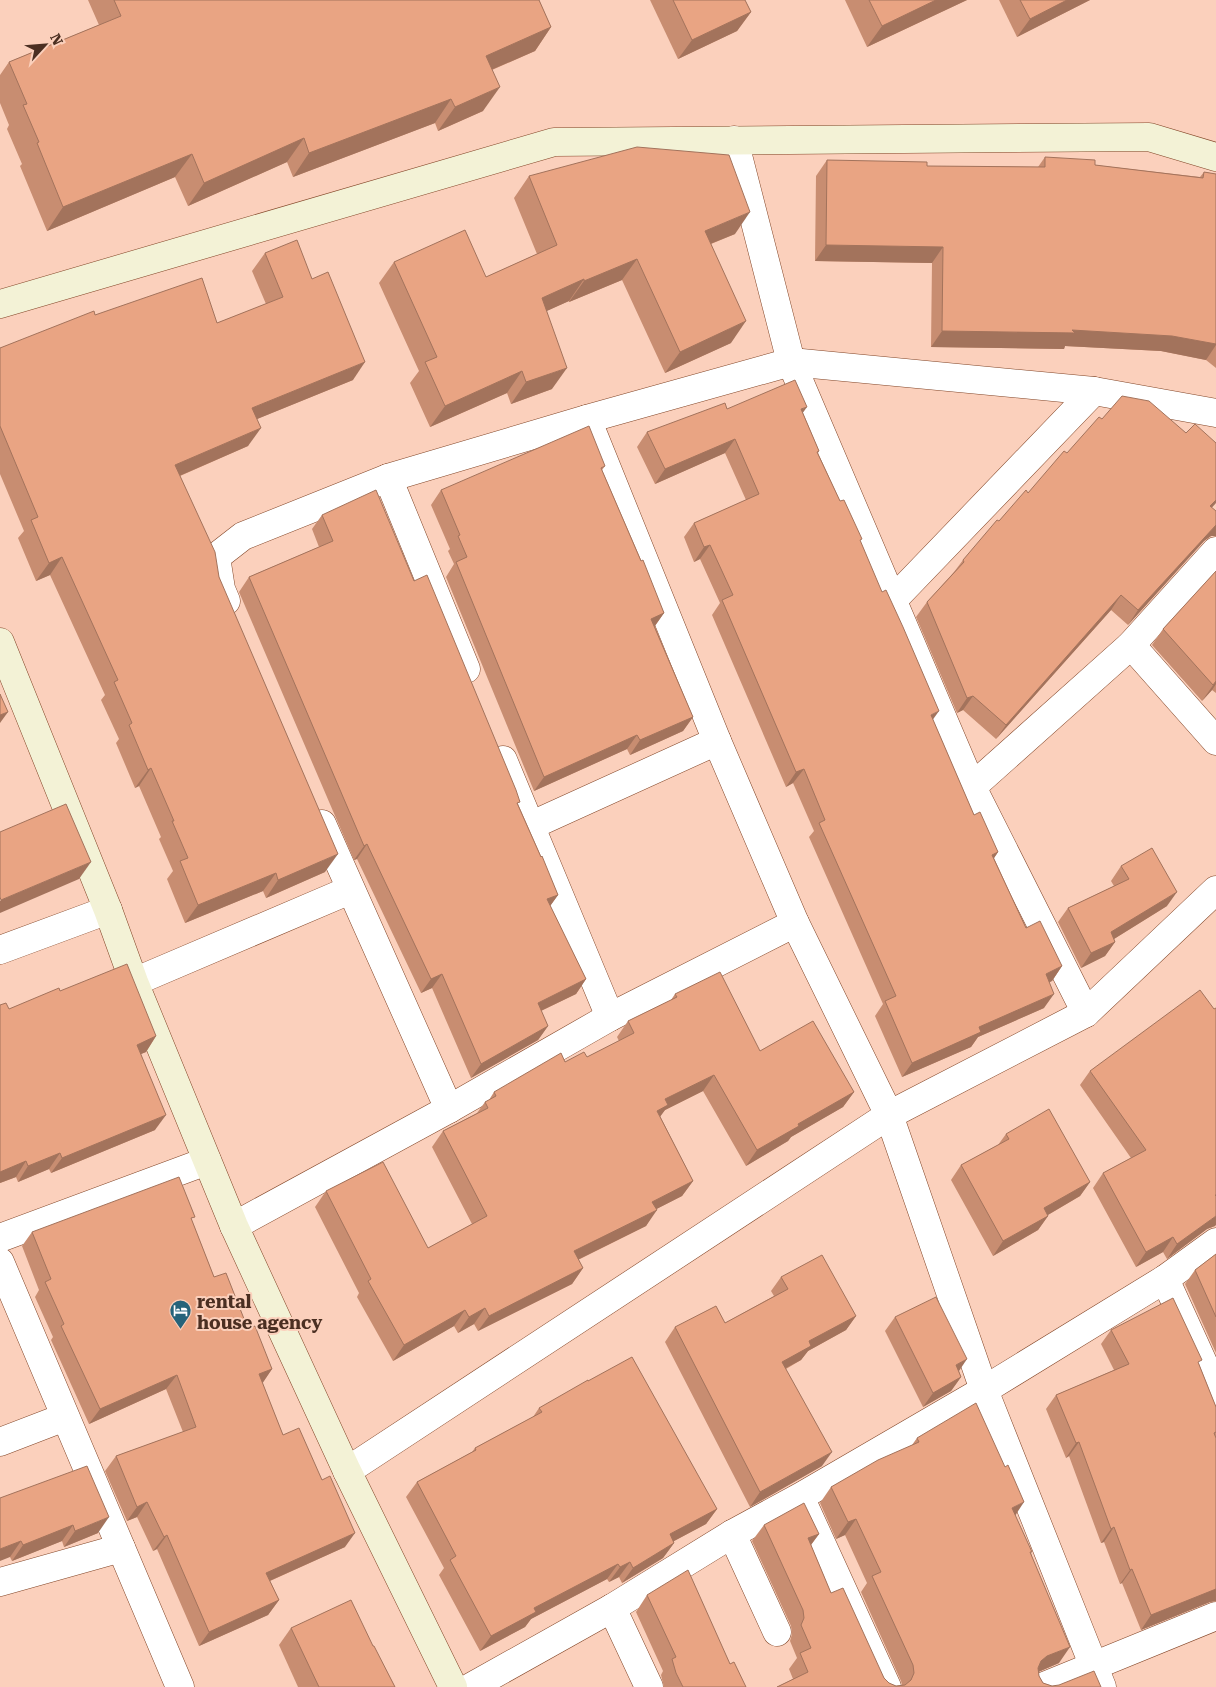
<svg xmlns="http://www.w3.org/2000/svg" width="1216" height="1687" font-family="'Roboto Serif',serif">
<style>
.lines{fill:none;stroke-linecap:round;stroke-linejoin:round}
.street-casing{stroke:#824527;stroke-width:29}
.secondary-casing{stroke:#824527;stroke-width:29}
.street{stroke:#fff;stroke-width:28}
.secondary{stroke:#f3f2d6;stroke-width:28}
.wall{fill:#c88d71}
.shaded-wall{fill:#a3735c}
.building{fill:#e9a483;stroke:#a3735c}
.labels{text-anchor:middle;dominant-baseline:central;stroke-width:4;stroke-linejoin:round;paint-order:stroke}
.poi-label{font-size:18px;font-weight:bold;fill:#4b2f22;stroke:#fbd0bc;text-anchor:start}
</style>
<rect width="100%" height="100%" fill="#fbd0bc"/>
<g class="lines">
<defs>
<g id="street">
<path d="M734,140L791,362L972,787L1086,1013"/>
<path d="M587,419L717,741L795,923L889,1115L984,1390L1102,1687"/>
<path d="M388,478L466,669"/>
<path d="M893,600L1094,391"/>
<path d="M226,601L221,589L216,557L243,536L388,478L587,419L791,362L1094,391L1216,413"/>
<path d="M1131,645L1216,741"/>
<path d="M503,760L610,1017"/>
<path d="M972,787L1131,645L1216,551"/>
<path d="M322,824L449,1109"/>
<path d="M530,826L717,741"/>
<path d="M0,950L108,910"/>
<path d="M134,982L350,890"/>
<path d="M234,1226L449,1109L610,1017L795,923"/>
<path d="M0,1238L207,1161"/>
<path d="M0,1262L180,1687"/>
<path d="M1165,1279L1216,1391"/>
<path d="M0,1442L65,1417"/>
<path d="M347,1471L889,1115L1086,1013L1216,890"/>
<path d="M802,1501L887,1687"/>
<path d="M732,1534L777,1632"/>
<path d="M0,1582L121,1548"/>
<path d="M612,1608L649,1687"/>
<path d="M471,1687L612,1608L732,1534L800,1497L984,1390L1165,1279L1216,1242"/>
<path d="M1042,1687L1216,1616"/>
</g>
<g id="secondary">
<path d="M0,304L554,142L1149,137L1216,157"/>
<path d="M0,642L108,910L134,982L234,1226L347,1471L453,1687"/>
</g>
</defs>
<use href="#street" class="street-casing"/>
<use href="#secondary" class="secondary-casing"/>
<use href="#street" class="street"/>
<use href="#secondary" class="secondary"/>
</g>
<g class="wall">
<path d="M88,0H539L551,27L535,51L492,70L483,111L438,131L435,123L293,177L287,162L188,206L175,177L47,231L20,166L22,164L7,129L9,125L0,103V75L9,62L99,25Z"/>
<path d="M650,0H745L751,12L737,31L678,59Z"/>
<path d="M845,0H967L867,47Z"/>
<path d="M999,0H1090L1017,37Z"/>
<path d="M1045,157L1095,165L1200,177L1204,172L1216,174V368L1206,360L1161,351L1065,346L1064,349L931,347L932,263L815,261L816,176L827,160L927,166L1038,167Z"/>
<path d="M529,176L735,234L711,244L731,343L665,373L622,280L569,302V301L546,311L552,389L511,404L507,393L430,427L410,383L419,371L379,283L394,262L486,277L537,254L514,198Z"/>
<path d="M265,253L353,380L257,419L248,446L180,476L219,577L325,872L266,898L263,891L185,923L167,879L173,871L159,839L161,837L139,786L135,788L116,743L119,739L101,700L105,695L50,575L36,581L18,538L24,531L0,474V348L95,315L217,323L266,304L252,271Z"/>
<path d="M727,409L803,413L819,451L818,453L840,501L860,541L933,720L974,815L998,852L994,858L1026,928L1062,966L1052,981L1049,982L1044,1008L978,1037L971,1047L902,1077L875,1016L883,1004L809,837L814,831L793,783L786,787L712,615L720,603L700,559L694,562L684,537L694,523L746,500L725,453L655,484L637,447L647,432Z"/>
<path d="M1067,453L1212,508L1211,536L1204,541L1128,625L1111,610L996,739L963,710L957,713L916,617L927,602L954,572L963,560L999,521L1028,493Z"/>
<path d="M605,466L602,470L664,613L655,626L693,717L683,731L630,755L627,749L534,791L446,577L454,564L448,551L450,549L431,505L441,490Z"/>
<path d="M322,515L414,581L518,804L558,895L550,906L586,979L576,994L541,1011L548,1026L538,1040L471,1078L432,988L421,993L357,859L354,860L239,592L249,577L319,547L312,529Z"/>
<path d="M1216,571V693L1212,690L1202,701L1152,645L1163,629Z"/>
<path d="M1121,866L1167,906L1114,939L1115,942L1105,956L1081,968L1058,922L1068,908L1114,886L1111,881Z"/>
<path d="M60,991L156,1036L146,1052L141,1054L155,1130L51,1173L49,1169L18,1182L16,1177L0,1183V1005L9,1009Z"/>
<path d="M675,994L760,1051L854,1092L843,1107L791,1137L788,1141L746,1166L703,1091L665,1110L660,1116L693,1181L682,1196L656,1209L646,1226L578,1260L583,1268L572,1284L478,1331L474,1324L458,1333L454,1326L393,1361L357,1297L359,1293L315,1207L326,1191L428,1248L472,1224L432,1147L443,1131L477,1113L485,1102L489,1100L494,1092L565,1062L587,1057L619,1041L617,1037L628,1021L671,1000Z"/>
<path d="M1090,1071L1215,1226L1207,1229L1167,1259L1163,1252L1136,1267L1093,1188L1103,1173L1131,1158L1080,1085Z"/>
<path d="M1006,1134L1090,1182L1080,1196L1048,1215V1216L1038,1230L993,1256L951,1180L961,1165L998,1145Z"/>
<path d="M192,1221L214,1277L248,1329L272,1369L262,1383L283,1435L345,1547L270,1581L279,1600L268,1615L199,1646L157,1549L153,1551L137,1517L127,1521L105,1471L116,1456L183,1432L166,1389L89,1424L51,1340L53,1337L35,1297L39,1290L22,1246L32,1232Z"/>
<path d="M1216,1254V1353L1185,1284L1195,1270Z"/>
<path d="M781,1277L856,1316L846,1330L808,1351L801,1360L786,1369L822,1466L750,1507L665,1342L675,1327L725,1323L774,1296L771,1291Z"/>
<path d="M895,1317L959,1371L961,1377L951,1391L923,1407L885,1331Z"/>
<path d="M1111,1330L1199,1364L1216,1407V1601L1210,1602L1141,1630L1122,1583L1120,1584L1104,1542L1101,1543L1069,1456L1066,1458L1046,1409L1056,1395L1114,1370L1101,1344Z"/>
<path d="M539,1408L717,1509L706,1524L674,1541V1543L663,1558L622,1583L619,1577L609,1582L607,1579L531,1619L525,1627L480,1651L439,1575L444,1568L406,1497L417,1482L472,1452L475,1448L533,1417Z"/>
<path d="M917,1438L1015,1516L1031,1553L1059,1663L1038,1672L1039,1676L1043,1683L1052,1686L777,1687L793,1679L789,1669L797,1658L790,1641L792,1634L791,1626L752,1541L764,1525L819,1534L811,1545L831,1593L884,1678L889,1683L896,1686L902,1685L901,1681L861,1592L867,1583L845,1535L836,1539L820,1503L831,1487L912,1445Z"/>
<path d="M0,1498L98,1533L64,1547L62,1541L12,1561L10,1557Z"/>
<path d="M647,1595L730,1664L746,1687H664L661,1675L663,1671L636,1612Z"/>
<path d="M291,1628L373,1646L395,1687H298L279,1645Z"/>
</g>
<g class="shaded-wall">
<path d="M936,0H967L867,47L882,26Z"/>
<path d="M1067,0H1090L1017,37L1030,19Z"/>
<path d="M751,12L737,31L678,59L692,40Z"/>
<path d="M551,27L535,51L470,79L486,56Z"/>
<path d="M500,87L483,111L438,131L455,107Z"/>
<path d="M451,99L435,123L293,177L309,153Z"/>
<path d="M304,138L287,162L188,206L204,183Z"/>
<path d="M192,154L175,177L47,231L63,207Z"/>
<path d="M750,212L735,234L690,252L705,231Z"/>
<path d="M826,245L943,247L932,263L815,261Z"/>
<path d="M637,259L622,280L569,302L584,281Z"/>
<path d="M584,279L569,301L527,320L542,298Z"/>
<path d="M746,321L731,343L665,373L680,352Z"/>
<path d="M1072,330L1172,336L1216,344V345L1206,360L1161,351L1065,346L1064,349L931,347L942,331Z"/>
<path d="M365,362L353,380L240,426L252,408Z"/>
<path d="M567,368L552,389L511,404L526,382Z"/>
<path d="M522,371L507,393L430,427L445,406Z"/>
<path d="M807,407L797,421L801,409Z"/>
<path d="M261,428L248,446L163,483L175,465Z"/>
<path d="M735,439L725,453L655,484L665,469Z"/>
<path d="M1216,500V503L1200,521L1210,506Z"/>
<path d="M1216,525V536H1211L1204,541L1128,625L1138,610Z"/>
<path d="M710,545L700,559L694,562L704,547Z"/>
<path d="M62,557L50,575L36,581L49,563Z"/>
<path d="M1121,595L1111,610L996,739L1006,725Z"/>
<path d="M664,613L654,627L651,619Z"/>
<path d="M1216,681V684L1212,690L1202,701Z"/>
<path d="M973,696L963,710L957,713L967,698Z"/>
<path d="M939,711L929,725L931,715Z"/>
<path d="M8,712L0,723V715Z"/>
<path d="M693,717L683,731L630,755L640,740Z"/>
<path d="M637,735L627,749L534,791L544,777Z"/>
<path d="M151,768L139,786L135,788L148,770Z"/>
<path d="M804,769L793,783L786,787L796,772Z"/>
<path d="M367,844L357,859L354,860L364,846Z"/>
<path d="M998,852L988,867L992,855Z"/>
<path d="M338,854L325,872L266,898L278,880Z"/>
<path d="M91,862L79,879L0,913V901L1,900Z"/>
<path d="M276,873L263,891L185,923L198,905Z"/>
<path d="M1177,892L1167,906L1101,947L1111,932Z"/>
<path d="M558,895L548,909L547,899Z"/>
<path d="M1115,942L1105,956L1081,968L1091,953Z"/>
<path d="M1062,966L1052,981L1036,989L1046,974Z"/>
<path d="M442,974L432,988L421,993L431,979Z"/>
<path d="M586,979L576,994L528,1017L538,1003Z"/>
<path d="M1054,994L1044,1008L978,1037L971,1047L902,1077L912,1063L979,1027Z"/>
<path d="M548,1026L538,1040L471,1078L481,1064Z"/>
<path d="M156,1036L146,1052L126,1060L137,1045Z"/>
<path d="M714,1075L703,1091L665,1110L657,1121L646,1126L665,1099Z"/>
<path d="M854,1092L843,1107L791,1137L788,1141L746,1166L757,1150L798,1124Z"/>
<path d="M166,1115L155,1130L51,1173L62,1158Z"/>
<path d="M60,1153L49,1169L18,1182L28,1166Z"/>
<path d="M26,1161L16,1177L0,1183V1172Z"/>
<path d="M693,1181L682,1196L641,1217L652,1202Z"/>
<path d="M1090,1182L1080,1196L1034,1223L1044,1208Z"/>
<path d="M657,1210L646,1226L563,1267L574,1251Z"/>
<path d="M1048,1216L1038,1230L993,1256L1003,1241Z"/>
<path d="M1216,1216V1225L1215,1226L1207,1229L1167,1259L1177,1244Z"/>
<path d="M1173,1237L1163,1252L1136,1267L1146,1252Z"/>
<path d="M583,1268L572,1284L478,1331L489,1316Z"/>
<path d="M485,1308L474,1324L458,1333L469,1317Z"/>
<path d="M465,1310L454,1326L393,1361L404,1345Z"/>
<path d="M856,1316L846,1330L808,1351L801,1360L771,1376L782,1362L809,1341Z"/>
<path d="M967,1359L957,1374L956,1365Z"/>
<path d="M272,1369L262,1384L259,1374Z"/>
<path d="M177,1375L166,1389L89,1424L100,1409Z"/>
<path d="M961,1377L951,1391L923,1407L933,1393Z"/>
<path d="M1079,1442L1069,1456L1066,1458L1076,1443Z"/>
<path d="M832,1452L822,1466L750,1507L760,1492Z"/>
<path d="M147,1502L137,1517L127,1521L137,1507Z"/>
<path d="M1024,1502L1013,1519L1012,1508Z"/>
<path d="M717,1509L706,1524L659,1549L670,1534Z"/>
<path d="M109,1517L98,1533L64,1547L75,1531Z"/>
<path d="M856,1519L845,1535L836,1539L848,1522Z"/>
<path d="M73,1525L62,1541L12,1561L23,1545Z"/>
<path d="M1114,1527L1104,1542L1101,1543L1111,1529Z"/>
<path d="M355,1533L345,1547L256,1587L266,1573Z"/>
<path d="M819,1534L807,1550L808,1538Z"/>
<path d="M167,1535L157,1549L153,1551L164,1537Z"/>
<path d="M21,1541L10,1557L0,1561V1549Z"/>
<path d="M674,1543L663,1558L622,1583L633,1568Z"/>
<path d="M630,1562L619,1577L609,1582L620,1567Z"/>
<path d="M618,1564L607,1579L531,1619L525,1627L480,1651L491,1636L534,1608Z"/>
<path d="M1132,1569L1122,1583L1120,1584L1130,1570Z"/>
<path d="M1216,1589V1601L1210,1602L1141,1630L1151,1615Z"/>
<path d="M279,1600L268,1615L199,1646L209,1632Z"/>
<path d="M1070,1647L1059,1663L1036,1673L1041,1661L1047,1656Z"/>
</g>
<g class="building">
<path d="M114,0H539L551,27L486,56L500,87L455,107L451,99L309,153L304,138L204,183L192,154L63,207L37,143L39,142L23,105L27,104L9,62L121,16Z"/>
<path d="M673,0H745L751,12L692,40Z"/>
<path d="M869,0H936L882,26Z"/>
<path d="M1020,0H1067L1030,19Z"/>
<path d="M637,147L729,155L750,212L705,231L746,321L680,352L637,259L584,281V279L542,298L567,368L526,382L522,371L445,406L425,362L437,357L394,262L465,230L486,277L557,245L529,176Z"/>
<path d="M1045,157L1095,160V165L1203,178L1204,172L1216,174V344L1172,336L1072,330L1075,333L942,331L943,247L826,245L827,160L927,162V166L1045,167Z"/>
<path d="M297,240L312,279L328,272L365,362L252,408L261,428L175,465L215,552L219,577L338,854L278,880L276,873L198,905L180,861L188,858L172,821H174L151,768L148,770L129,725L132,723L114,682L118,680L62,557L49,563L31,520L38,517L0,426V348L94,311L95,315L202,278L217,323L283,297L265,253Z"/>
<path d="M795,380L807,407L801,409L819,451L817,452L840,501L844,500L862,539L860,540L882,592L886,590L903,627L939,711L931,715L974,815L980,812L998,852L992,855L1026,928L1040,921L1062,966L1046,974L1054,994L979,1027L981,1032L912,1063L885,1001L896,996L819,823L825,820L804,769L796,772L722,600L733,595L710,545L704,547L694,523L759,494L735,439L665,469L647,432L725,403L727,409Z"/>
<path d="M1122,396L1149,401L1186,433L1195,424L1216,443V500L1210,506L1216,511V525L1138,610L1121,595L1006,725L973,696L967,698L927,602L964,562L963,560L997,520L999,521L1026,490L1028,493L1064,451L1067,453L1099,417L1102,419Z"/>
<path d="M589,426L605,466L601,468L641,561L643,560L664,613L651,619L693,717L640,740L637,735L544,777L456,562L467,557L458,536L460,535L441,490Z"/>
<path d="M376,490L414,581L427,575L516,790L520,802L517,803L541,857L542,856L558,895L547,899L586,979L538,1003L548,1026L481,1064L442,974L431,979L367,844L364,846L249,577L333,541L322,515Z"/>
<path d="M1216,571V681L1213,685L1163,629Z"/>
<path d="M0,694L8,712L0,715Z"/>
<path d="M66,804L91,862L1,900L0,897V832Z"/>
<path d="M1152,848L1177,892L1111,932L1115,942L1091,953L1068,908L1129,879L1121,866Z"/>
<path d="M127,964L156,1036L137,1045L166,1115L62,1158L60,1153L28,1166L26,1161L0,1172V1005L6,1003L9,1009L59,988L60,991Z"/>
<path d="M720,972L760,1051L813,1021L854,1092L798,1124L799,1126L757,1150L714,1075L665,1099L668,1105L657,1111L693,1181L652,1202L657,1210L574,1251L583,1268L489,1316L485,1308L469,1317L465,1310L404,1345L368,1281L371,1279L326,1191L383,1162L428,1248L487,1216L443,1131L488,1108L485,1102L496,1096L494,1092L561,1053L565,1062L584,1052L587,1057L634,1033L628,1021L677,997L675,994Z"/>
<path d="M1200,990L1214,1009L1216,1008V1195H1215L1216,1196V1216L1177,1244L1173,1237L1146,1252L1103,1173L1146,1150L1090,1071Z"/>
<path d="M1049,1109L1090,1182L1044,1208L1048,1216L1003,1241L961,1165L1009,1139L1006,1134Z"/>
<path d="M179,1177L195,1217L191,1218L214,1277L226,1273L248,1329L255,1326L272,1369L259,1374L283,1435L299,1428L322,1480L330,1476L355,1533L266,1573L279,1600L209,1632L167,1535L164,1537L147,1502L137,1507L116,1456L196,1427L177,1375L100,1409L61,1326L64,1324L45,1282L51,1279L32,1232Z"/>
<path d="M1216,1254V1317L1195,1270Z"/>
<path d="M822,1255L856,1316L809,1341L811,1346L782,1362L832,1452L760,1492L675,1327L716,1306L725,1323L788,1289L781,1277Z"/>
<path d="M936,1297L967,1359L956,1365L961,1377L933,1393L895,1317Z"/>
<path d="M1173,1298L1202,1360L1198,1362L1216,1407V1432L1214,1433L1216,1438V1589L1151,1615L1132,1569L1130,1570L1114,1527L1111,1529L1079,1442L1076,1443L1056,1395L1129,1364L1111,1330Z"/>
<path d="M632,1357L717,1509L670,1534L674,1543L633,1568L630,1562L620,1567L618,1564L534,1608L536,1612L491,1636L450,1560L456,1556L417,1482L476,1450L475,1448L542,1412L539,1408L588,1380V1381Z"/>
<path d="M976,1403L1005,1467L1008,1465L1024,1502L1012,1508L1032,1552H1030L1070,1647L1047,1656L1041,1661L1038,1668L1039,1676L1043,1683L1052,1686L1059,1685L1094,1671L1101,1687H777L808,1672L800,1653L811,1648L801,1625L804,1618L803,1610L764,1525L804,1503L819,1534L808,1538L831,1593L843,1588L884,1678L889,1683L896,1686L905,1685L911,1680L914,1673L913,1665L872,1576L881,1572L856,1519L848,1522L831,1487L878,1460L919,1442L917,1438Z"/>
<path d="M87,1466L109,1517L75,1531L73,1525L23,1545L21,1541L0,1549V1498Z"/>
<path d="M688,1570L730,1664L734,1662L746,1687H683L676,1673L672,1659L676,1657L647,1595Z"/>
<path d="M351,1600L373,1646H374L395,1687H319L291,1628Z"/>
</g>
<defs>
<symbol id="hotel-pin" viewBox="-11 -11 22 30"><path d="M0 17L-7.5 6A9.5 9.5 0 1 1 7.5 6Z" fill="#25637a" stroke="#fbd0bc"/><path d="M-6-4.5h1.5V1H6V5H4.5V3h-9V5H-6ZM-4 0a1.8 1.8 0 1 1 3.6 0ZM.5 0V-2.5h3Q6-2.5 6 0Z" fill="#fff"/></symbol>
</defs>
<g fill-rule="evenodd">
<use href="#hotel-pin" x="168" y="1298" width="25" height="34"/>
</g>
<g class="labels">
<g class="poi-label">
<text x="197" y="1301">rental<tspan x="197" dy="21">house agency</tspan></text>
</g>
</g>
<g transform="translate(45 45) rotate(64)" stroke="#fbd0bc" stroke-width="4" paint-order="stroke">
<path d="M0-4L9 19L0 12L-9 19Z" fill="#4b2f22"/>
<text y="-8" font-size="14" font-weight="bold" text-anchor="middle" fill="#4b2f22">N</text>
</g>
</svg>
